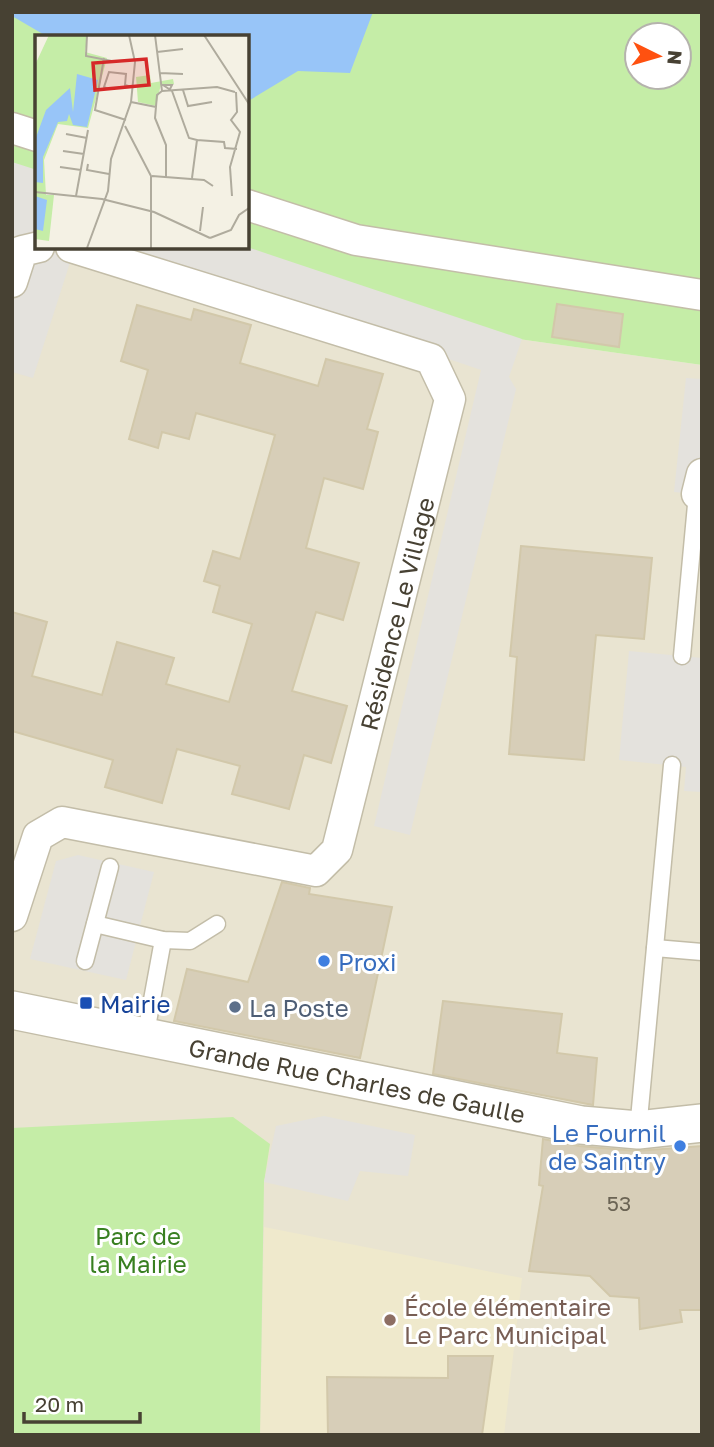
<svg xmlns="http://www.w3.org/2000/svg" width="714" height="1447" font-family="'Golos Text',sans-serif">
<style>
.residential{fill:#e9e4d1}
.education{fill:#efe9cc}
.green{fill:#c5eda7;fill-rule:evenodd}
.parking{fill:#e4e2dd}
.water{fill:#98c5f8}
.building{fill:#d7ceb8;stroke:#d2c8aa;stroke-width:2}
.lines{fill:none;stroke-linecap:round;stroke-linejoin:round}
.service-casing{stroke:#c3bda8;stroke-width:19}
.minor-casing{stroke:#c3bda8;stroke-width:33}
.tertiary-casing{stroke:#c3bda8;stroke-width:40}
.service{stroke:#fff;stroke-width:16}
.minor{stroke:#fff;stroke-width:30}
.tertiary{stroke:#fff;stroke-width:37}
.shop-dot{fill:#3f7fe0;stroke:#fff;stroke-width:2.5}
.transit-dot{fill:#1a4fb4;stroke:#fff;stroke-width:2.5}
.service-dot{fill:#5c6f8a;stroke:#fff;stroke-width:2.5}
.education-dot{fill:#8d6e63;stroke:#fff;stroke-width:2.5}
.labels{text-anchor:middle;dominant-baseline:central;stroke-width:6;stroke-linejoin:round;paint-order:stroke}
.number-label{font-size:21px;fill:#6b6454}
.street-label{font-size:24px;fill:#474133;stroke:#fff}
.shop-label{font-size:24px;fill:#366cbe;stroke:#fff;text-anchor:start}
.transit-label{font-size:24px;fill:#164399;stroke:#fff;text-anchor:start}
.service-label{font-size:24px;fill:#4e5e75;stroke:#fff;text-anchor:start}
.park-label{font-size:24px;fill:#387f20;stroke:#fff}
.education-label{font-size:24px;fill:#785e54;stroke:#fff;text-anchor:start}
.inset-road{fill:none;stroke:#afab9d;stroke-width:2}
.view{fill:#d62828;fill-opacity:0.15;stroke:#d62828;stroke-width:3.5}
.inset-edge{fill:none;stroke:#474133;stroke-width:3.5}
</style>
<rect width="100%" height="100%" fill="#f4f1e4"/>
<path class="residential" d="M12,165L37,247L427,326L702,365V1435H12Z"/>
<path class="education" d="M264,1227L522,1278L504,1435H260Z"/>
<g class="green">
<path d="M12,12H702V365L427,326L226,247H247V37H37V174L12,165ZM637,35H679V77H637Z"/>
<path d="M233,1117L270,1144L264,1182L260,1435H12V1128Z"/>
</g>
<g class="parking">
<path d="M12,162L37,170V247H75L33,378L12,372Z"/>
<path d="M120,247H247L522,339L509,377L516,389L410,835L374,826L481,370Z"/>
<path d="M686,378L702,379V495L674,492Z"/>
<path d="M629,651L702,658V792L684,791L686,767L619,760Z"/>
<path d="M78,855L154,872L126,980L30,959L56,861Z"/>
<path d="M324,1116L415,1135L408,1176L360,1171L348,1201L264,1182L276,1126Z"/>
</g>
<path class="water" d="M12,12H373L350,73L298,71L250,100L247,99V37H48L12,16Z"/>
<g class="building">
<path d="M557,304L623,314L619,347L552,337Z"/>
<path d="M137,305L191,320L194,309L251,325L240,363L318,386L326,359L383,374L367,429L378,432L363,489L324,478L306,548L359,563L343,620L316,612L292,691L347,706L331,763L304,755L289,809L232,794L240,766L177,749L162,803L105,787L113,760L12,731V612L47,622L32,676L102,695L117,642L174,658L166,684L229,702L252,624L213,612L220,586L204,581L213,551L240,559L275,435L196,413L189,439L162,432L158,448L129,439L148,370L121,361Z"/>
<path d="M521,546L652,558L644,639L596,635L584,760L509,754L517,657L510,656Z"/>
<path d="M282,882L310,888L309,894L392,907L360,1058L174,1021L187,969L248,982Z"/>
<path d="M443,1001L562,1014L557,1053L597,1058L593,1105L433,1074Z"/>
<path d="M543,1139L579,1146L636,1151L702,1146V1310H680L682,1322L640,1329L639,1298L610,1296L590,1276L529,1271L543,1186L539,1185Z"/>
<path d="M448,1356H493L482,1435H328L327,1377L448,1378Z"/>
</g>
<g class="lines">
<defs>
<g id="service">
<path d="M682,656L697,494"/>
<path d="M95,924L163,940L190,941L217,924"/>
<path d="M655,948L702,952"/>
<path d="M85,961L110,867"/>
<path d="M145,1038L163,940"/>
<path d="M638,1130L672,765"/>
</g>
<g id="minor">
<path d="M12,128L37,136"/>
<path d="M247,205L356,240L702,295"/>
<path d="M12,282L22,251L39,247"/>
<path d="M697,494L702,474"/>
<path id="s1" d="M12,916L38,836L62,822L316,871L337,850L450,399L431,359L71,247"/>
</g>
<g id="tertiary">
<path id="s2" d="M12,1010L581,1125L638,1130L702,1123"/>
</g>
</defs>
<use href="#service" class="service-casing"/>
<use href="#minor" class="minor-casing"/>
<use href="#tertiary" class="tertiary-casing"/>
<use href="#service" class="service"/>
<use href="#minor" class="minor"/>
<use href="#tertiary" class="tertiary"/>
</g>
<g class="shop-dot">
<circle cx="324" cy="961" r="7"/>
<circle cx="680" cy="1146" r="7"/>
</g>
<rect class="transit-dot" x="79" y="996" width="14" height="14" rx="3.5"/>
<circle class="service-dot" cx="235" cy="1007" r="7"/>
<circle class="education-dot" cx="390" cy="1320" r="7"/>
<g class="labels">
<g class="number-label">
<text x="619" y="1203">53</text>
</g>
<g class="street-label">
<text stroke="none"><textPath href="#s1" startOffset="644">Résidence Le Village</textPath></text>
<text stroke="none"><textPath href="#s2" startOffset="352">Grande Rue Charles de Gaulle</textPath></text>
</g>
<g class="shop-label">
<text x="338" y="961">Proxi</text>
<text x="666" y="1132" text-anchor="end">Le Fournil<tspan x="666" dy="28">de Saintry</tspan></text>
</g>
<g class="transit-label">
<text x="100" y="1003">Mairie</text>
</g>
<g class="service-label">
<text x="249" y="1007">La Poste</text>
</g>
<g class="park-label">
<text x="138" y="1235">Parc de<tspan x="138" dy="28">la Mairie</tspan></text>
</g>
<g class="education-label">
<text x="404" y="1306">École élémentaire<tspan x="404" dy="28">Le Parc Municipal</tspan></text>
</g>
</g>
<g transform="translate(35 35)">
<rect width="214" height="214" fill="#f4f1e4"/>
<path d="M14,0H53L50,17L72,23L53,93L23,89L9,125L11,160H19L14,206L0,204V30ZM115,40L116,48L138,44L139,49H126L121,71L103,67L101,42Z" fill="#c5eda7"/>
<path d="M42,39L63,45L52,92L38,90L34,79L32,86L23,87L8,122V148L0,147V105L11,75L35,53L38,77ZM0,161L12,165L8,196L0,194Z" fill="#98c5f8"/>
<path class="inset-road" d="M52,0L51,21L82,27M120,0L127,56M169,0L214,69M122,17L148,14M69,23L60,75L91,85M125,38L148,39M73,54L69,52L74,37L91,39L90,50L97,52M134,54L128,50H137L134,56M148,55L153,71L177,67M127,56L122,60L120,83L131,110V142M127,56L182,52L200,57M137,56L154,103L162,105L157,143M96,67L121,72M90,91L116,141V213M31,99L52,103M162,105L189,107L190,113L202,114M28,116L49,119M53,129L52,135L74,139M25,132L46,135M117,141L169,145L178,151M0,157L67,164L119,177L175,203M41,161L53,95M197,161L195,132L205,97L196,85L202,77L201,57M165,196L168,172M175,203L196,195L204,180L214,173M52,213L73,156L76,124L96,67L100,27L94,0"/>
<path class="view" d="M111,24L114,50L60,55L58,28Z"/>
<rect width="214" height="214" class="inset-edge"/>
</g>
<rect width="714" height="1447" fill="none" stroke="#474133" stroke-width="28"/>
<g transform="translate(658 56) rotate(95)"><circle r="33" fill="#ffffff" stroke="#b5b3ad" stroke-width="2"/>
<path d="M0-5L12 26L0 18L-12 26Z" fill="#ff5110"/>
<text y="-10" font-size="19" font-weight="bold" text-anchor="middle" fill="#474133">N</text>
</g>
<path d="M24 1412v10h116v-10" fill="none" stroke="#474133" stroke-width="3.5"/>
<text x="35" y="1412" font-size="21" fill="#474133" stroke="#ffffff" stroke-width="5" paint-order="stroke">20 m</text>
</svg>
